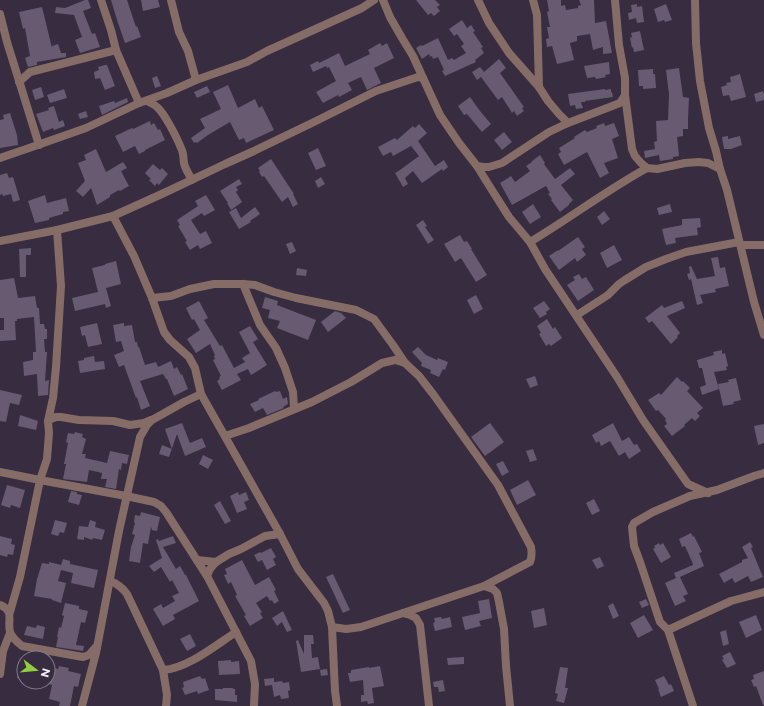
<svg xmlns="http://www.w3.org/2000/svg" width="764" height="706" font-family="Montserrat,sans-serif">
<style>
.building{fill:#675a71}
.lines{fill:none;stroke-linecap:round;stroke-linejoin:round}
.street{stroke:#866c66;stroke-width:8}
</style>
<rect width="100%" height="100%" fill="#372c40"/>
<g class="building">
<path d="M85,0H88L91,8L83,11L92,34L95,33L100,47L80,53L75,40L82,37L74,15L55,13L56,7L65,8Z"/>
<path d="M111,0H127L136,27L137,26L141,37L125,43L117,20Z"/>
<path d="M141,0H158L160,7L143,11Z"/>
<path d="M416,0H435L440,5L437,7L440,11L434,16L431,13L428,15Z"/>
<path d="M547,0H561V6L565,5L566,10L578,8V6L581,5L579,0H594L595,23L606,21L612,53L603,54V47L593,50L590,34L577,36V41L570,43L574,60L557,64L552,46L547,47L546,39L549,38L547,27H550L547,12L549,11Z"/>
<path d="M637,4V7L642,6L644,22L637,23L636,18L629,20L628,13L632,12L631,5Z"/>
<path d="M666,4L672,20L665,22L664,20L658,22L654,9Z"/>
<path d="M42,7L52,48V46L58,44L61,53H66V57L37,62V65L28,67L25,58L30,56L25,28L23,29L19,12Z"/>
<path d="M462,20L467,28L471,25L475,31L473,32L483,47L481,48L484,53L475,60L476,62L445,76L442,71L444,70L438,57L433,59L432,56L430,57L429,54L422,59L416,48L421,45L422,46L438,38L448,60L452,58L454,60L466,53L461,46L464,44L457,34L454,36L449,29Z"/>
<path d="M640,31L644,50L634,52L633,47L632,48L630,38L632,37L631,33Z"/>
<path d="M380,43L382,46L387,43L394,58L374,68L381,83L367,90L361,77L348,83L352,90L339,97L338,95L323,103L316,92L336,81L329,67L327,68L326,66L313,72L310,65L318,61L319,63L339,53L345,66L370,54L368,50Z"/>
<path d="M499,59L506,68L500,73L524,107L522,108L524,111L517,116L514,111L512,113L502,97L498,100L481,77L477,80L472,72L480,67L484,72Z"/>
<path d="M609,62L610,74L605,75L606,77L596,79L595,77L587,78L584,66Z"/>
<path d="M105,65H107L115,86L105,90L100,78L95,79L94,72L99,70L98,67Z"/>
<path d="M679,68L683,97L689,98L688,119V129H683V136L677,137L679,156L673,157V159L660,161L659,155L645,158L644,151L655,149L654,142L657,141L656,121L668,120L669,94L666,70Z"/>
<path d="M653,69V74H655L656,88L643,89V86H639L638,70Z"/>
<path d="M740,74L746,97L731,101L729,95L723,96L721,87L727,85L726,83L731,82L730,77Z"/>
<path d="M157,76L161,86L155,88L152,78Z"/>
<path d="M228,85L238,108L255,99L259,108L262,106L274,130L246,143L244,138L239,140L230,122L208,135L197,143L196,142L194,143L191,138L205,128L200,119L221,109L213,92Z"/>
<path d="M207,86L210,92L197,98L194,92Z"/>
<path d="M41,87L44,97L35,100L32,90Z"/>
<path d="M64,89L67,98L50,103L47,95Z"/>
<path d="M605,89V90L611,89V92H612L613,97L585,101V102H581L583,108L576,109L575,105L570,106L568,94Z"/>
<path d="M763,91V93H764V100L756,102L754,94Z"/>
<path d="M470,97L480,111L491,124L482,132L467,114L464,115L458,106Z"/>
<path d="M127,98L128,102L102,115L99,106L114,101L115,103Z"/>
<path d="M54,106L59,122L63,120L65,126L54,130L53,128L43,132L36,114L49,110L48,108Z"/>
<path d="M86,111L88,117L80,119L78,114Z"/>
<path d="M10,113L17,135L18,145L0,148V120L4,119L3,115Z"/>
<path d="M150,121L151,125L154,123L158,130L160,129L165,140L145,150V151L139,154L135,146L123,152L115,136L132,128L133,129Z"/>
<path d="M604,123L605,126L614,123L619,136L612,139L618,158L604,163L609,173L600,178L587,152L564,165L558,154L561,152L559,148L575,138L574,137L585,130L587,132L597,128L596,126Z"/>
<path d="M419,124L427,133L418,141L435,166L444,160L448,167L443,171L442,169L422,183L413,171L405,178L408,184L403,187L395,173L400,170L419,156L411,146L393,156L391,152L383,156L378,147L395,138L397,140L413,126L415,128Z"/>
<path d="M504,132L512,142L502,150L494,140Z"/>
<path d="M728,136V139L740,136L742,145L731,149H724L722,137Z"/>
<path d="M318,148L326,166L316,170L308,153Z"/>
<path d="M96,149L106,172L123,162L127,168L121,171L129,186L120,191L119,190L110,195V197L97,205L91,188L83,197L76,191L85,181L78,163L86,160L84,155Z"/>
<path d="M540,155L545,163L544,164L555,179L570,168L575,174L561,185L573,200L569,204V205L560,212L551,200L552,199L548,194L550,193L546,186L512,205L500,183L511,176L515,182L530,171L526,166L532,162V161Z"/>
<path d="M271,159L294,194H293L298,204L293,207L288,197L282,202L264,176L262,177L259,172L260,171L258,168Z"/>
<path d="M153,164L160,170L162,168L168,174L159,185L157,183L155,186L149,180L151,179L145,173Z"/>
<path d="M7,173L9,178L13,177L20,200L13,202L11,194L3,196L2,194L0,195V175Z"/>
<path d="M321,177L325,184L318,188L315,181Z"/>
<path d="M239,179L242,184L236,187L238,190L236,192L242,202L231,210L227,203H228L220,191Z"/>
<path d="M45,195L47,203L66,198L69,211L63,212V214L49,218V220L35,223L28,201Z"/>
<path d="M206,195L215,210L204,216L202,213L191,220L200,234L206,231L212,243L200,249L198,245L190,250L185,242L187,241L178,226L180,225L177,220L198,206L195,201Z"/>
<path d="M533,204L541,217L530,224L522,212Z"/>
<path d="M670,204L672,212L659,215L657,208Z"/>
<path d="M255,207L260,214L250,221L251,222L239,229L229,212L236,208L241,218Z"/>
<path d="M604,211L610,219L602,225L597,217Z"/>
<path d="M700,218L701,227L697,228L698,235L675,238L676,243L666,245L662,229L682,225V219Z"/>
<path d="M423,220L427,226L425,227L434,240L428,244L416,225Z"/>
<path d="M460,235L464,242L467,241L472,249H471L487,275L476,282L461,258L455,262L444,244Z"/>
<path d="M578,237L585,247L582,249L586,255L577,262L575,258L559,270L549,256L558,250V251Z"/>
<path d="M292,242L296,251L290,254L286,244Z"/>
<path d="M614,245L622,260L607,268L600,253Z"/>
<path d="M31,248V255H26V277H20L19,249Z"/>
<path d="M718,257L720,268L725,267L729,286L715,289L716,292L700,295L703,303L697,305L691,279L689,280L687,274L690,273L689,267L691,266L697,279L715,276L711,258Z"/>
<path d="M116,261L121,284L106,288L111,306L106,308L105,304L75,311L72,298L98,292L92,268L105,265V264Z"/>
<path d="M297,268L307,270L306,276L296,275Z"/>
<path d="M579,274L582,279L586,277L594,290L578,301L567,285L575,280L573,277Z"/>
<path d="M14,278L18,298L35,296L37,308H39L40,324H44L45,329H47V339H44L45,352H47L45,381L49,380L48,395L38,396L37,374L24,376L23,362L33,360V352H36L34,317L17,319V321H15L16,340L0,341V330H4V318H0V280Z"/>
<path d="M476,295L483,309L474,314L467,300Z"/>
<path d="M265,297L278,301L277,305L316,320L308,340L277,328L280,321L268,318L270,310L262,308Z"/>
<path d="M199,301L208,318L204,320L220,346L222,345L234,368L245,362L242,358L250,353L239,332L250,326L258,339L253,342L267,365L251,375L248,369L237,374L241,380L222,390L217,381L220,379L219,377L221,376L213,360L215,359L214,356L215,355L210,344L196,353L187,339L200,330L194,319L192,320L186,308Z"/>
<path d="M544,301L550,309L546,312L547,314L540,318L533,308Z"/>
<path d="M682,301L685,308L667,316L680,333L677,336L678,337L671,344L652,321L649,323L645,318L662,305L664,308Z"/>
<path d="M335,311L341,313L346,318L328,332L321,322Z"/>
<path d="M547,319L553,329L555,327L562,338L551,346L549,344L546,346L539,334L541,333L537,326Z"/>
<path d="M97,323L102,344L88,347L85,335L82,336L80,327Z"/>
<path d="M124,323V326L132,325L135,342H137L138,347H139L145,365L156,362L158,367L171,361L174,369L177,367L181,375L182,374L188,389L174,396L167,379H166L163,374L140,381L150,406L141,410L137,397L136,398L124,365L119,367L114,355L124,351L121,341L116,342L113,325Z"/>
<path d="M418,347L426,355L437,360L438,358L448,362L445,370L443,369L439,377L430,373L431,370L421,366L422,363L412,352Z"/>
<path d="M722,350V354L725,353L728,366L726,367L727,370L714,372L719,389L702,395L700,387L706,385L702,368H699L697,360L714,355L713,352Z"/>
<path d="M94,356L95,362L104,361L105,369L80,373L78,361L84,360V358Z"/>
<path d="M535,376L538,385L530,388L526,379Z"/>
<path d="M677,377L682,382L683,381L690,388L687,391L703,408L697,413L700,416L695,421L692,418L684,425L685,426L672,436L664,426L667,424L665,420L666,419L658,410L656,411L648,400L659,393L661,395Z"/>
<path d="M736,378L741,400L733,402L734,404L723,406L718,384L729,382L728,380Z"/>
<path d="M0,390L22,395L19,405L10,403L6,422L0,421Z"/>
<path d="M275,391L276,392L280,391L283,399L287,397L288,404L283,407L284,408L267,415L263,408L255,412L250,404L259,400L258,399Z"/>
<path d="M20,415L38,421L36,430L18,426Z"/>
<path d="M182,423L190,443L202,438L206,447L185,456L177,434L169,457L159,454L162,445L172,449L165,429Z"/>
<path d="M490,423L504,442L485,456L471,437Z"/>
<path d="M613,423L622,441L629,437L634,445L637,444L641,451L629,459L625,452L619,456L610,441L601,446L599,441L596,443L592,435Z"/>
<path d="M764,424V443L758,445L754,426Z"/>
<path d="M75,432L83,434L82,437L86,439L82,454H86L85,458L107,463L110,451L129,455L127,464L122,463L121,470L119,469L116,489L105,487L107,479H101L102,473L89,470L87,482L63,479L66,464H64L68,443L66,442L68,433L74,434Z"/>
<path d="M533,449L537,460L530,462L526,451Z"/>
<path d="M203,455L213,460L208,469L199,464Z"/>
<path d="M503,461L509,472L502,476L496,464Z"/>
<path d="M528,480L536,495L517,505L510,490Z"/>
<path d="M7,485L25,490L20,508L11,505L10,508L1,505Z"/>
<path d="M71,491L77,492V494L82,495L79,505L68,502Z"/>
<path d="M238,492L239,495L246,492L249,500L244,502L247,509L237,513L230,496Z"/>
<path d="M594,499L600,511L592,515L586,503Z"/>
<path d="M220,501L231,521L225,524L214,505Z"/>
<path d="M141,512L160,517L157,531L152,530L151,527L148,544L143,543L140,563L129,561L131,547L135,535L132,534L135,523L134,522L135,515L140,516Z"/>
<path d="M55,520L67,523L64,533L60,532L58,536L51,534Z"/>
<path d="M90,520L96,522L95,527L105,530L102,540L93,538L92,540L84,537V540L77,539L79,526L88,527Z"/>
<path d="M691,533L693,537L694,536L702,552L699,553L704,566L680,577L688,594L683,596L686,601L675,606L665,583L676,578L674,573L693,565V564L685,546L682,547L679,539Z"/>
<path d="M0,536L12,539L11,544L15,545L13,555L8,554L7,557L0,555Z"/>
<path d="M173,536L176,543L163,547L176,569L180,566L185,575H186L199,601L173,615L175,619L163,626L153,609L161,604L163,608L175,601L172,596L179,593L172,580L170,582L161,567L154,572L149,566L162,558L156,540L158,539L159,541Z"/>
<path d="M750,542L753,547L751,548L763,577L751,582L748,576L735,583L732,578L724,583L719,574L742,562V560L748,558L742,547Z"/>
<path d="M659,543L660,545L663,543L671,557L661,563L653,549L655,548L654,546Z"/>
<path d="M271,548L276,557L273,559L276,565L267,570L262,560L258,562L254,555L260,552L261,553Z"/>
<path d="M600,557L604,566L597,569L592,560Z"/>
<path d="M63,559L70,561V564L98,570L94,588L71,583L73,573L61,570L58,581L66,583L61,603L52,600V599L34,596L37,579L42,563L49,564V562L61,565Z"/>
<path d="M242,560L255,585L269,577L276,590L274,591L279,601L274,604L272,600L270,601L267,596L256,603L262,612L260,613L263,618L250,626L244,616L246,615L235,596L237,595L231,582L228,584L224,575L227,574L225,569Z"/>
<path d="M333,574L350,610L343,613L326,577Z"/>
<path d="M489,599L492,618L479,621L481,626L465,630L462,617L480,613L478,601Z"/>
<path d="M646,599L649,605L642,608L639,602Z"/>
<path d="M65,603L79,606V609L88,611L85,623L81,622L76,645L84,646L83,651L56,647L58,637H57L59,627L61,628L64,616L62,615Z"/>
<path d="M613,603L619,616L613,619L608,606Z"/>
<path d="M544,608L547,625L534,628L531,611Z"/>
<path d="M283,611L292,630L287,632L282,622L277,626L272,618Z"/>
<path d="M644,615L653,630L638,638L630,623Z"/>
<path d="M756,615L762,630L746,638L739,622Z"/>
<path d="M441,617L442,619L450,617L452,627L435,631L433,623L435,622L434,618Z"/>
<path d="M37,625L45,627L43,639L24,635L27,626L36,628Z"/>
<path d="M726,630L729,644L723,646L720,632Z"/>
<path d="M190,634L196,646L187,651L180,639Z"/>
<path d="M304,635H313L314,644H311L312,658L318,657L320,669L301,672L296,641L298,640L304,654Z"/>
<path d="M730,652L736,664L727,668L722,660L724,659L722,656Z"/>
<path d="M464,657V664L448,665L447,658Z"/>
<path d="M22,658H24V680L17,678Z"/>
<path d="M231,660V662L239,661L240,674L219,675L218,661Z"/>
<path d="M59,666L69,668L68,671L81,674L78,687L74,686L70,706H59L60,702L49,699L52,685L49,684L50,678L51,679L53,668L58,669Z"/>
<path d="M380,666L384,686L372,688L374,703L368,704L367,701L361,702V695H364L363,680L350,682L348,673H351V670L369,667V668Z"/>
<path d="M560,667L568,668L565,688H568L564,703L556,701L558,694L555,693Z"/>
<path d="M327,669L328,675L321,676L320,670Z"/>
<path d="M764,671V705H763L756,686L754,687L751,680L754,679L753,675Z"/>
<path d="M200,676L202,679L205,678L209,690L198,694L197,691L185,695L182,688L184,687L183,682Z"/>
<path d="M664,676L669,685L671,684L674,691L661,697L658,689H659L655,680Z"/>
<path d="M274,678V682L282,681L283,683L289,682L290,690L288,691L289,698L281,699L280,695L274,697L272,685L265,686L264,679Z"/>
<path d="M443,680L445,691L439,692L438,687H434L433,682Z"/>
<path d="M223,688H233V689H235V695H237V702L215,700V689H223Z"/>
</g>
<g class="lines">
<g class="street">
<path d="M101,0L111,30L116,50L139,103"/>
<path d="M171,0L179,32L188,51L196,80"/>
<path d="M383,0L390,17L402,38L413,56L423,78"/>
<path d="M478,0L489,23L509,53L539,87L548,101L559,114L568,123"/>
<path d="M533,0L537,15L539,87"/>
<path d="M695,0L696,43L700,81L709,128L716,151L720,169L727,190L754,302L764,335"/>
<path d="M0,14L7,42L39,145"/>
<path d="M19,82L30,72L116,50"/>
<path d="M625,95L632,149L635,156L641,163L647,168L657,169L685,163L699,162L708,163L720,169"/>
<path d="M147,101C151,103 154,104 157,107C165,114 177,138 181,148C184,153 183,157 184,163C185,169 189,174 192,180"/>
<path d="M0,158L32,147L86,128L139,103L167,93L196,80L247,62L267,51L362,8L374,0"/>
<path d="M477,166L490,187L509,217L530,242L545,269L617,377L643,420L688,484L708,493"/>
<path d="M113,216L134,256L152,298L164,332L170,340L189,357L195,368L201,394L280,534L298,569L324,603L328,611L332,627L346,629L361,627L403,613L410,615L416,618L420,625L429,706"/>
<path d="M0,241L57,230L113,216L164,193L225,164L254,151L314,122L376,91L418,77L423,78L440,115L459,143L477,166L483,167H489L502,163L549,132L568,123L620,103L625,95V78L619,45L615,0"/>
<path d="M530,242C570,218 607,190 647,168"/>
<path d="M741,245H764"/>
<path d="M243,284L260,325L276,348L285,368L293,392L294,409"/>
<path d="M152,298L171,296L190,289L214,284H243L255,285L274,292L296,298L356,310L374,319L393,345L405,363L419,376L433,394L498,485L531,547C532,553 532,557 530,562L484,586"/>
<path d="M577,315L608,295L619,284L625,280L646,267L666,259L686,252L739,242"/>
<path d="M48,421L53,398L56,367L61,286L57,230"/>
<path d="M225,436L249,428L312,402L351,382L382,363L395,360L405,363"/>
<path d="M0,472L40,480L126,496L154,502L161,506L166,512L207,576"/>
<path d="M764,473L754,476L717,490L690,496L653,512L634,523L632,527L634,546L640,562L660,622L668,630L731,601L764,592"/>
<path d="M197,560L216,562"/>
<path d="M110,581C118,584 122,587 127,594L163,670L167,695L166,706"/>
<path d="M0,605C15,611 7,620 10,632C12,638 17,642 22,646L83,657L89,655L96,647"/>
<path d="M10,612L20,577L40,480L47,459L49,433L48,421L51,419L56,417H61L79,420L113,421L130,425L144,423L151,420"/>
<path d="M403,613L484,586L493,589L497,593L499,602L504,629L506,666L510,706"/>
<path d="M332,627L335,691L337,706"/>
<path d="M668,630L693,706"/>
<path d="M163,670C187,669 216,645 236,632"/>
<path d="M0,674L3,651L10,633"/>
<path d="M82,706L96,653L119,531L140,437L147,425L152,420L184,402L201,394"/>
<path d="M254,706L255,684L251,661L207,576L210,569L216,562L229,554L241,549L265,536L280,534"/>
</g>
</g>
<g transform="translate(36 670) rotate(106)"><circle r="19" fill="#372c40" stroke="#837a8b"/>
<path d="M0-3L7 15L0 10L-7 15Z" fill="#91cd3f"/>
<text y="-6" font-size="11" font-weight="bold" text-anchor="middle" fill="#f6effc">N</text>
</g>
</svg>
